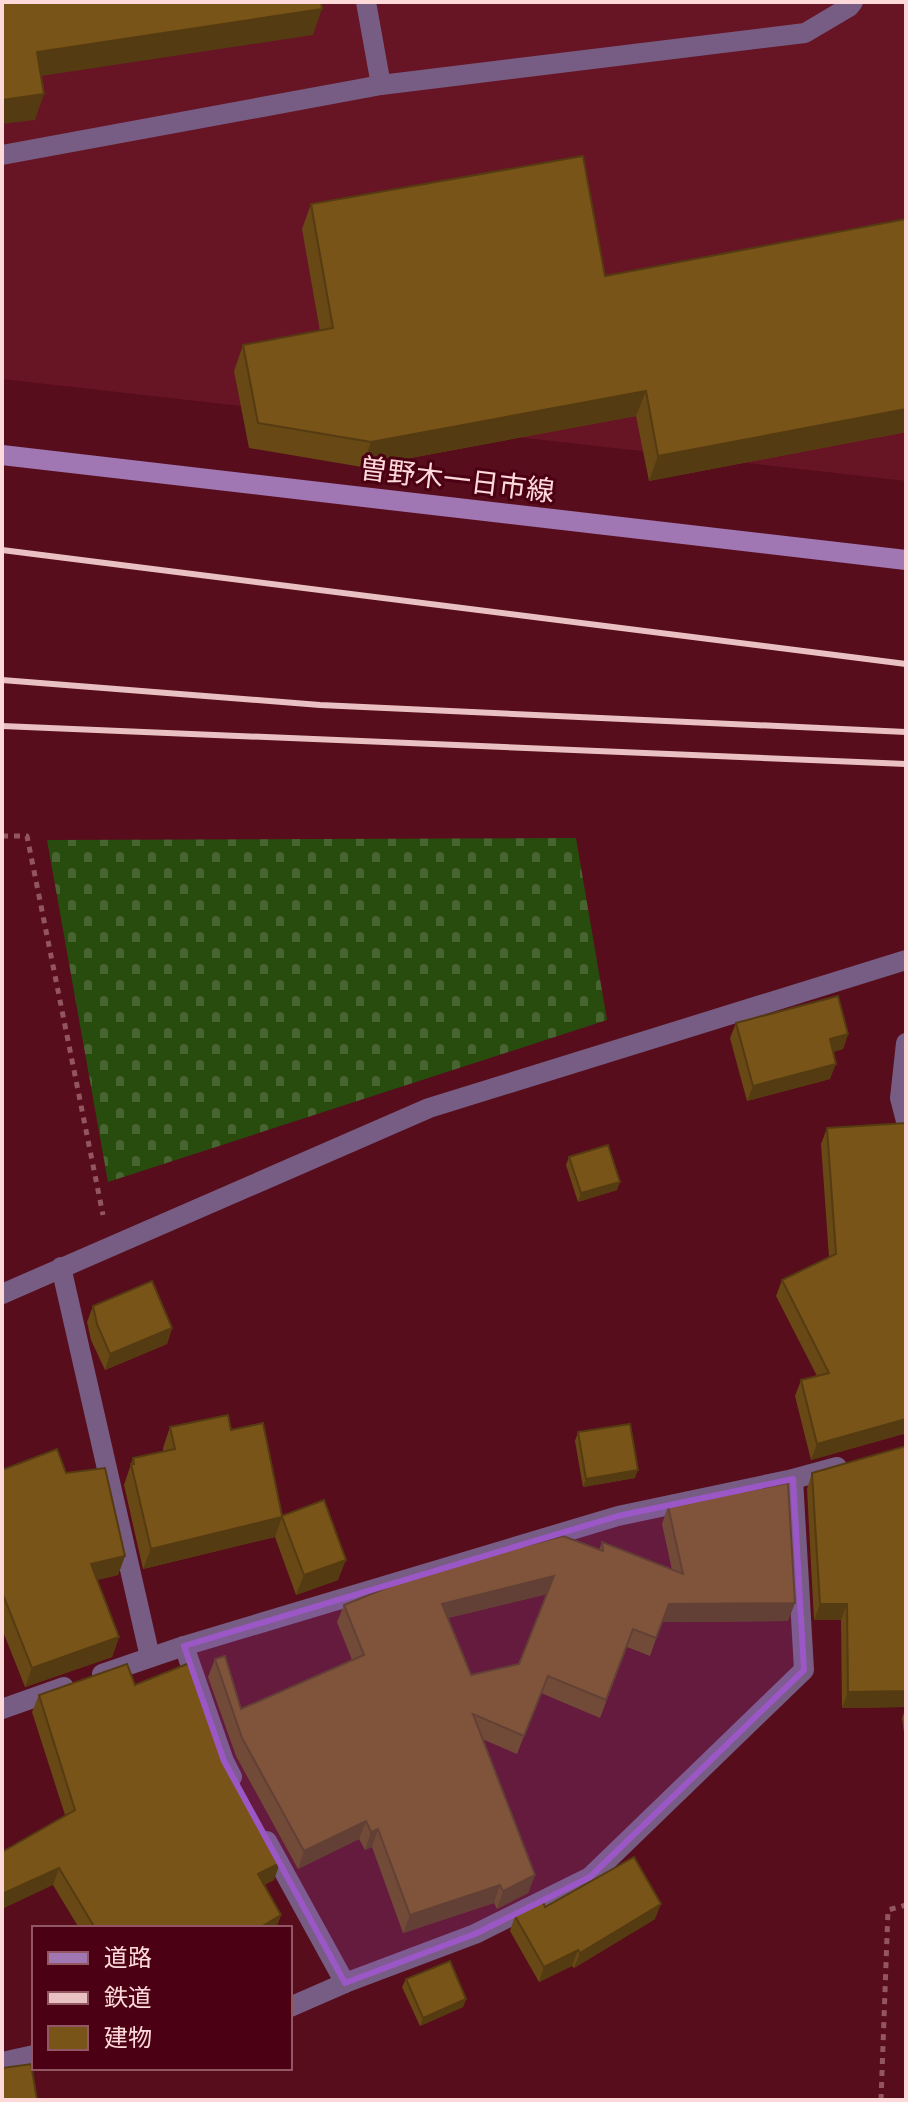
<svg xmlns="http://www.w3.org/2000/svg" width="908" height="2102" font-family="Raleway,'Noto Sans JP',sans-serif">
<style>
.built{fill:#671424}
.cemetery{fill:url(#cemetery-stones)}
.lines{fill:none;stroke-linecap:round;stroke-linejoin:round}
.path{stroke:#935660;stroke-width:5;stroke-dasharray:6 6;stroke-linecap:butt}
.lane{stroke:#775d83;stroke-width:20}
.street{stroke:#775d83;stroke-width:20}
.secondary{stroke:#a076b3;stroke-width:20}
.rail{stroke:#eac1c3;stroke-width:6}
.wall{fill:#684815;fill-rule:evenodd}
.shaded-wall{fill:#553b11}
.building{fill:#795418;stroke:#553b11;stroke-width:2;fill-rule:evenodd}
.marked{fill:#9c57c6;fill-opacity:0.2;stroke:#9c57c6;stroke-width:6;stroke-linejoin:round}
.labels{text-anchor:middle;dominant-baseline:central;stroke-width:6;stroke-linejoin:round;paint-order:stroke}
.street-label{font-size:28px;fill:#fed9da;stroke:#4b0013}
</style>
<defs>
<pattern id="cemetery-stones" width="16" height="16" patternUnits="userSpaceOnUse" patternTransform="scale(2)"><rect width="16" height="16" fill="#284b0e"/><path d="M2 7V4a2 2 0 0 1 4 0v3zM10 15v-3a2 2 0 0 1 4 0v3z" fill="#486430"/></pattern>
</defs>
<rect width="100%" height="100%" fill="#570d1c"/>
<path class="built" d="M2,2H906V481L2,379Z"/>
<path class="cemetery" d="M576,838L607,1020L108,1182L47,840Z"/>
<g class="lines">
<g class="path">
<path d="M2,836H27L103,1215"/>
<path d="M881,2100L888,1910L906,1905"/>
</g>
<g class="lane">
<path d="M366,2L381,85"/>
<path d="M2,155L381,85L805,33L849,7L853,2"/>
</g>
<g class="street">
<path d="M906,1043L900,1098L906,1121"/>
<path d="M61,1267L150,1657"/>
<path d="M2,1294L429,1108L906,960"/>
<path d="M184,1646L224,1761L232,1777"/>
<path d="M102,1674L184,1646L618,1516L793,1479L837,1467"/>
<path d="M2,1709L64,1687"/>
<path d="M267,1841L345,1983"/>
<path d="M290,2007L345,1983L475,1934L590,1877L804,1670L793,1479"/>
<path d="M2,2062L34,2055"/>
</g>
<path class="secondary" d="M2,455L906,560"/>
<g class="rail">
<path d="M2,550L906,664"/>
<path d="M2,680L320,705L906,732"/>
<path d="M2,726L906,764"/>
</g>
</g>
<g class="wall">
<path d="M311,204L605,276L906,219V432L649,481L636,416L362,467L249,448L234,371L243,345L320,331L302,229Z"/>
<path d="M736,1023L848,1034L843,1049L833,1052L830,1079L747,1101L730,1038Z"/>
<path d="M906,1123V1435L903,1434L811,1460L795,1396L801,1380L817,1376L776,1296L782,1280L829,1257L821,1144L827,1128Z"/>
<path d="M569,1157L617,1190L578,1202L566,1165Z"/>
<path d="M93,1306L172,1328L167,1344L105,1370L91,1340L87,1322Z"/>
<path d="M170,1427L231,1430L282,1516L338,1580L296,1595L275,1537L143,1569L124,1485L133,1458L163,1451V1448Z"/>
<path d="M578,1432L635,1478L583,1487L575,1441Z"/>
<path d="M2,1470L125,1556L118,1575L97,1580L119,1637L112,1657L25,1687L2,1629Z"/>
<path d="M812,1473L906,1707L842,1708L841,1620H814L807,1489Z"/>
<path d="M668,1506L788,1621L662,1622L650,1656L627,1647L600,1718L541,1693L517,1754L482,1739L535,1875L528,1893L497,1909L494,1903L403,1933L372,1847L365,1850L359,1839L298,1869L236,1756L208,1677L215,1659L241,1709L352,1660L337,1622L344,1605L599,1550L602,1542L672,1570L662,1524ZM547,1594L519,1664L471,1675L448,1618Z"/>
<path d="M135,1685L219,1750L274,1880L264,1885L281,1915L276,1928H79L53,1885L65,1815L32,1712L39,1695Z"/>
<path d="M906,1707V1748L902,1718Z"/>
<path d="M545,1907L655,1919L574,1968L572,1966L539,1982L510,1931L515,1916Z"/>
<path d="M406,1979L466,1999L463,2007L420,2026L402,1987Z"/>
</g>
<g class="shaded-wall">
<path d="M322,9L313,35L28,78L37,52Z"/>
<path d="M44,94L35,120L2,124V100Z"/>
<path d="M646,391L636,416L362,467L371,442Z"/>
<path d="M906,409V432L649,481L658,456Z"/>
<path d="M848,1034L843,1049L824,1055L830,1039Z"/>
<path d="M836,1064L830,1079L747,1101L753,1086Z"/>
<path d="M620,1182L617,1190L578,1202L581,1193Z"/>
<path d="M172,1328L167,1344L105,1370L110,1354Z"/>
<path d="M906,1419V1427L903,1434L811,1460L817,1444Z"/>
<path d="M638,1470L635,1478L583,1487L586,1479Z"/>
<path d="M282,1517L275,1537L143,1569L151,1549Z"/>
<path d="M125,1556L118,1575L84,1583L91,1564Z"/>
<path d="M346,1560L338,1580L296,1595L304,1575Z"/>
<path d="M554,1576L548,1594L435,1621L442,1604Z"/>
<path d="M795,1603L788,1621L662,1622L669,1604Z"/>
<path d="M820,1604H847L841,1620H814Z"/>
<path d="M119,1637L112,1657L25,1687L32,1668Z"/>
<path d="M906,1691V1707L842,1708L848,1692Z"/>
<path d="M366,1821L359,1839L298,1869L304,1851Z"/>
<path d="M378,1829L372,1847L365,1850L371,1832Z"/>
<path d="M280,1863L274,1880L252,1891L258,1874Z"/>
<path d="M59,1868L53,1885L2,1909V1894Z"/>
<path d="M535,1875L528,1893L497,1909L503,1891Z"/>
<path d="M500,1885L494,1903L403,1933L410,1915Z"/>
<path d="M661,1904L655,1919L574,1968L580,1953Z"/>
<path d="M281,1915L276,1928H259Z"/>
<path d="M578,1950L572,1966L539,1982L544,1967Z"/>
<path d="M466,1999L463,2007L420,2026L423,2018Z"/>
</g>
<g class="building">
<path d="M2,2H321L322,9L37,52L44,94L2,100Z"/>
<path d="M583,156L605,276L906,219V409L658,456L646,391L371,442L258,423L243,345L333,328L311,204Z"/>
<path d="M838,996L848,1034L830,1039L836,1064L753,1086L736,1023Z"/>
<path d="M906,1123V1419L817,1444L801,1380L829,1373L782,1280L836,1254L827,1128Z"/>
<path d="M608,1145L620,1182L581,1193L569,1157Z"/>
<path d="M152,1281L172,1328L110,1354L97,1324L93,1306Z"/>
<path d="M228,1415L231,1430L263,1423L282,1516L324,1500L346,1560L304,1575L282,1517L151,1549L131,1464H134L133,1458L175,1449L170,1427Z"/>
<path d="M630,1424L638,1470L586,1479L578,1432Z"/>
<path d="M906,1446V1691L848,1692L847,1604H820L812,1473Z"/>
<path d="M57,1449L66,1473L105,1468L125,1556L91,1564L119,1637L32,1668L2,1592V1470Z"/>
<path d="M788,1483L795,1603L669,1604L656,1638L633,1629L606,1700L548,1676L524,1736L473,1714L535,1875L503,1891L500,1885L410,1915L378,1829L371,1832L366,1821L304,1851L242,1738L215,1659L225,1656L241,1709L364,1655L344,1605L428,1571L563,1536L603,1551L602,1542L683,1574L668,1506ZM554,1576L519,1664L471,1675L442,1604Z"/>
<path d="M127,1664L135,1685L187,1664L190,1667L219,1750L280,1863L258,1874L281,1915L259,1928H95L59,1868L2,1894V1852L75,1810L39,1695Z"/>
<path d="M634,1857L661,1904L580,1953L578,1950L544,1967L515,1916L543,1902L545,1907Z"/>
<path d="M450,1961L466,1999L423,2018L406,1979Z"/>
<path d="M31,2064L37,2100H2V2068Z"/>
</g>
<path class="marked" d="M793,1479L804,1670L590,1877L475,1934L345,1983L224,1761L184,1646L618,1516Z"/>
<g class="labels">
<g class="street-label">
<text transform="translate(457 480) rotate(7)">曽野木一日市線</text>
</g>
</g>
<rect width="908" height="2102" fill="none" stroke="#fed9da" stroke-width="8"/>
<rect x="32" y="1926" width="260" height="144" fill="#4b0013" stroke="#935763" stroke-width="2"/>
<rect x="48" y="1952" width="40" height="12" fill="#a076b3" stroke="#935763" stroke-width="2"/>
<text x="104" y="1966" font-size="24" fill="#fed9da">道路</text>
<rect x="48" y="1992" width="40" height="12" fill="#eac1c3" stroke="#935763" stroke-width="2"/>
<text x="104" y="2006" font-size="24" fill="#fed9da">鉄道</text>
<rect x="48" y="2026" width="40" height="24" fill="#795418" stroke="#935763" stroke-width="2"/>
<text x="104" y="2046" font-size="24" fill="#fed9da">建物</text>
</svg>
